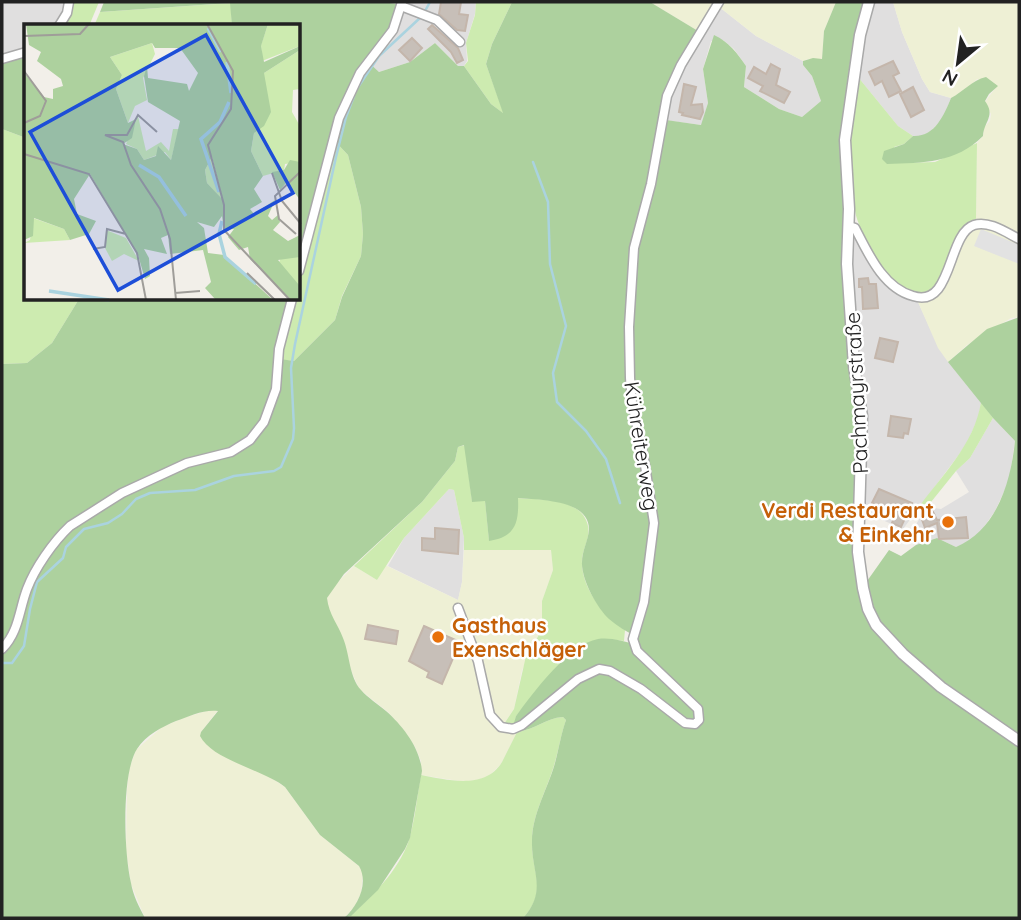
<svg xmlns="http://www.w3.org/2000/svg" width="1021" height="920" font-family="Quicksand,sans-serif">
<style>
.residential{fill:#e0dfdf}
.farmland{fill:#eef0d5}
.grass{fill:#cdebb0}
.forest{fill:#add19e}
.parking{fill:#e2e2e2}
.lines{fill:none;stroke-linecap:round;stroke-linejoin:round}
.stream{stroke:#aad3df;stroke-width:2.5}
.building{fill:#c7bfb8;stroke:#c4b6ab;stroke-width:2}
.minor-casing{stroke:#a9a9a9;stroke-width:11}
.tertiary-casing{stroke:#a9a9a9;stroke-width:13}
.minor{stroke:#fff;stroke-width:8}
.tertiary{stroke:#fff;stroke-width:10}
.food-dot{fill:#e8710a;stroke:#fff;stroke-width:2.5}
.labels{text-anchor:middle;dominant-baseline:central;stroke-width:5;stroke-linejoin:round;paint-order:stroke}
.street-label{font-size:21px;fill:#222;stroke:#fff}
.food-label{font-size:21px;font-weight:bold;fill:#c56008;stroke:#fff;text-anchor:end}
.inset-river{fill:none;stroke:#aad3df;stroke-width:3.5}
.inset-road{fill:none;stroke:#9f9d99;stroke-width:2}
.view{fill:#1d4ed8;fill-opacity:0.15;stroke:#1d4ed8;stroke-width:3.5}
.inset-edge{fill:none;stroke:#222;stroke-width:3.5}
</style>
<rect width="100%" height="100%" fill="#f2efe9"/>
<g class="residential">
<path d="M2,2H67L64,14L56,26H26V50L4,56L2,41Z"/>
<path d="M404,2H476L475,14L466,43L467,61L464,66H458L435,43L410,62L379,72L368,62L398,25L404,11L419,14L447,29L450,25L435,15L407,6Z"/>
<path d="M873,2H893L902,32L922,79L930,92L951,98L943,118L931,131L922,136H913L898,126L858,77L862,44Z"/>
<path d="M718,6L756,36L803,61V65L812,76L821,101L802,117L779,109L744,87L746,66L734,49L723,40L711,41L703,69L708,103L702,125L663,120L674,81Z"/>
<path d="M853,236L875,269L899,293L918,302L939,348L981,402L979,416L966,445L903,529L864,512L866,429L850,246Z"/>
<path d="M993,418L1015,441L1009,481L995,511L981,531L970,541L956,547L937,538L916,545L912,535L914,528L921,516L934,508L941,509L969,492L956,471L970,458Z"/>
<path d="M449,489L454,490L464,538L462,582L458,600L388,566L404,538Z"/>
</g>
<g class="farmland">
<path d="M650,2H716L698,31Z"/>
<path d="M721,2H836L824,31L822,60L808,59L803,61L756,36L718,6Z"/>
<path d="M893,2H1019V235L986,220L976,219L977,143L983,136L984,127L990,121L991,114L985,102L997,86L977,79L964,92L951,98L930,92L922,79L902,32Z"/>
<path d="M977,227H986L1019,242V317L1011,318L967,345L948,362L938,348L918,302L930,300L939,293L960,245L970,231Z"/>
<path d="M551,549L553,570L542,601V630L522,670L514,709L504,724L493,713L476,644L461,607L491,724L500,731L517,732L501,764L489,776L475,781H459L421,775V761L415,747L403,729L388,712L359,689L351,670L342,636L328,612L327,598L333,587L354,566L377,580L385,565L458,600L462,582L464,550Z"/>
<path d="M210,710H218L201,732L285,787L320,835L359,866L363,872L361,893L355,906L344,918H145L131,884L126,850L127,790L129,769L136,750L162,727L186,717Z"/>
</g>
<g class="grass">
<path d="M72,2H99L89,26H62Z"/>
<path d="M476,2H512L492,44L486,64L504,114L491,104L464,66L468,61L466,43L475,15Z"/>
<path d="M231,3L232,26H94L100,12Z"/>
<path d="M858,77L898,126L913,136L904,144L894,147L903,163L935,162L977,143L976,219C948,232 953,281 927,293C918,297 904,289 897,284C883,274 876,260 869,245C864,234 857,223 855,211C847,166 850,121 858,77Z"/>
<path d="M2,129L26,138V299H79L52,343L27,363L2,364Z"/>
<path d="M330,136L348,155L361,207L363,234L361,256L342,296L335,320L294,361L273,359L288,299H299V255Z"/>
<path d="M981,402L993,418L970,458L956,471L927,507L913,515C938,479 974,447 981,402Z"/>
<path d="M465,445L472,501L485,500L489,540C511,537 520,519 517,498C540,500 582,497 588,526C591,538 581,551 582,563C582,589 605,617 625,630L624,641C581,634 561,660 538,691C531,700 523,707 516,716L515,725L504,724L514,709L526,656L542,630V601L553,570L551,550H464V538L454,490L449,489L404,538L377,580L354,566L422,502L455,461L458,447Z"/>
<path d="M563,717L566,720C561,734 559,748 555,762C548,788 532,814 532,841C531,872 549,890 523,918H348C372,896 398,872 409,840C415,820 417,796 421,775C448,780 485,790 502,762C507,752 512,742 517,732C534,730 546,718 563,717Z"/>
</g>
<g class="forest">
<path d="M104,2H381L398,4L392,27L366,60L379,72L410,62L435,43L458,66H464L491,104L503,113L486,64L492,44L512,2H650L698,31L659,119L701,125L708,103L703,69L714,35C729,42 737,53 746,66L744,87L779,109L802,117L821,101L812,76L803,65V61L813,58L822,59L824,31L836,2H864C851,43 845,93 842,136L857,407L855,571L858,585L865,584L889,550L901,556L916,545L937,538L956,547C997,530 1011,481 1015,441L993,418L948,362L987,329L1019,317V918H523C548,890 531,872 532,841C532,814 548,788 555,763C559,748 561,734 566,720L563,717C546,718 534,730 517,732L514,723L516,716C533,693 569,644 598,639C611,637 624,642 636,644V636C627,632 617,626 609,619C597,608 581,579 582,562C582,551 588,541 589,530C590,499 538,500 518,498C519,522 516,537 489,541L485,501L472,502L464,445L458,447L455,461L422,502L344,574L327,598C329,615 338,624 343,638C350,655 349,677 361,690C368,698 378,704 386,711C403,726 420,748 422,771L410,838L405,849L378,890L351,916L344,918C358,906 369,883 359,866L320,835L285,787C264,770 212,760 200,736L201,732L218,711C205,709 189,716 176,721C162,727 146,735 137,749C121,774 124,854 131,883C133,895 139,907 145,918H2V364L27,363L52,343L79,299H288L273,358L294,361L335,320L342,297L361,256L363,234L361,207L348,155L331,137L299,255V26H232L230,3L100,12Z"/>
<path d="M26,55V138L2,129V63Z"/>
<path d="M986,77L998,86L989,94L985,101C996,116 984,121 983,136C956,163 923,163 887,164L882,159L884,151L904,144L913,136C935,137 944,115 951,98C963,92 972,80 986,77Z"/>
</g>
<path class="parking" d="M981,229L1019,245V264L974,246Z"/>
<g class="lines">
<g class="stream">
<path d="M425,11L430,2"/>
<path d="M356,90L379,56L421,17"/>
<path d="M533,162L548,202L550,264L566,326L553,373L557,402L586,431L606,459L620,503"/>
<path d="M2,663H12L24,646L30,609L37,582L63,558L66,547L84,529L108,523L122,514L136,499L150,493L195,490L234,476L274,471L281,467L293,439L294,428L291,368L295,344L336,157L346,117L354,96"/>
</g>
</g>
<g class="building">
<path d="M441,2H461L459,14L468,15L465,31L457,30L439,14Z"/>
<path d="M432,25L458,48L463,60L457,63L451,52L428,29Z"/>
<path d="M412,38L422,48L410,61L399,50Z"/>
<path d="M893,61L899,73L893,76L901,91L889,97L882,81L875,85L869,72Z"/>
<path d="M771,64L780,69L776,85L790,92L784,103L760,91L763,86L748,78L754,67L766,74Z"/>
<path d="M684,84L696,87L691,105L702,104L703,112L700,119L682,115L683,113L679,112Z"/>
<path d="M913,87L924,110L911,117L900,94Z"/>
<path d="M868,278L869,284H876L878,308L863,309L862,287H859V279Z"/>
<path d="M880,338L898,342L893,362L875,358Z"/>
<path d="M891,416L911,419L908,434L904,433L903,438L888,436Z"/>
<path d="M879,489L912,503L901,527L892,523L894,518L878,511L880,506L872,503Z"/>
<path d="M932,510L937,520L966,517L968,538L939,539L937,523L925,528L921,517Z"/>
<path d="M435,528L459,530L458,554L422,550V538L435,539Z"/>
<path d="M368,625L398,631L396,644L365,639Z"/>
<path d="M424,626L460,642L442,684L427,677L429,672L409,661Z"/>
</g>
<g class="lines">
<defs>
<g id="minor">
<path d="M401,6L437,20L460,42"/>
<path d="M59,26L67,13L69,2"/>
<path d="M2,59L26,52"/>
<path d="M849,226L855,228C868,253 883,288 913,296C953,309 947,234 974,225C989,220 1007,233 1019,239"/>
<path d="M299,271L339,118L360,73L393,30L402,2"/>
<path d="M458,608L478,661L490,715L501,727L513,729L522,725L578,679L599,669L610,671L641,689L685,723L695,724L699,720L698,709L637,651L633,639L644,602L654,523L644,459L632,403L630,378L629,327L634,248L651,184L667,96L681,65L719,2"/>
<path d="M2,649C19,632 19,610 27,589C35,568 53,542 70,526L122,493L187,463L231,452L250,440L264,422L276,389L279,349L292,299"/>
</g>
<path id="tertiary" d="M869,2L860,35L845,140L849,209L847,264L854,366L862,416L858,552L863,588L868,609L876,625L903,654L941,687L1019,741"/>
</defs>
<use href="#minor" class="minor-casing"/>
<use href="#tertiary" class="tertiary-casing"/>
<use href="#minor" class="minor"/>
<use href="#tertiary" class="tertiary"/>
</g>
<g class="food-dot">
<circle cx="948" cy="522" r="7"/>
<circle cx="438" cy="637" r="7"/>
</g>
<g class="labels">
<g class="street-label">
<text transform="translate(856 393) rotate(-93)">Pachmayrstraße</text>
<text transform="translate(642 446) rotate(81)">Kühreiterweg</text>
</g>
<g class="food-label">
<text x="934" y="510">Verdi Restaurant<tspan x="934" dy="24">&amp; Einkehr</tspan></text>
<text x="452" y="625" text-anchor="start">Gasthaus<tspan x="452" dy="24">Exenschläger</tspan></text>
</g>
</g>
<g transform="translate(24 24)">
<rect width="276" height="276" fill="#f2efe9"/>
<path d="M244,0H276V22L238,37L237,21ZM128,19L131,30L119,54L123,76L111,82L104,99L92,65L98,51L86,33ZM276,26V65L269,66L268,88L276,102V138L261,140L260,146L239,152L227,127L240,49ZM114,92L122,127L137,118L145,127L149,105H155L147,136L141,128L120,136L113,125L102,120ZM188,133L199,177L183,159L181,146ZM9,194L40,205L46,216L0,219L6,216ZM82,206L102,214L115,237L100,230L88,237L81,224ZM257,233H276V264L255,239Z" fill="#cdebb0"/>
<path d="M2,0H244L237,22L240,38L276,22V26L240,49L247,88L240,102L230,109L227,127L239,152L230,165L238,178L226,185L230,190L251,176L244,192L248,196L254,191L256,198L249,206L264,217L276,211V233L254,236L275,261L276,276H267L226,235L224,223L215,226L209,219L204,213L210,205L200,206L198,192L190,203L173,198L180,204L184,229L200,231L249,276L191,275L181,264L187,258L179,226L146,230L144,211L137,214L143,230L120,225L125,234L126,252L121,255L114,231L66,150L50,175L53,190L72,197L65,210L46,216L40,205L10,194L9,212L0,216V49L20,73L29,75V65L39,62L37,55L13,37L17,28L5,21ZM128,19L131,24H156L174,49L165,67L163,60L124,54L123,42L120,52L124,78L156,97L147,136L134,122L132,132L120,136L113,125L99,120L108,114L112,95L104,99L92,65L98,51L86,33ZM188,133L199,176L183,159L181,146ZM266,136L276,138V176L263,158L256,166L248,148L260,146Z" fill="#add19e" fill-rule="evenodd"/>
<path class="inset-river" d="M184,4L197,28M203,38L207,69M115,141L135,153L162,192M195,168L177,115L196,98L205,78M198,197L195,210L201,233L232,260M25,267L85,276"/>
<path class="inset-road" d="M183,0L209,47L207,85L184,121L200,181V206L266,276M0,12L56,10L65,0M0,47L22,77L16,92L0,99M133,108L114,91L103,111H81L99,118L107,141L136,185L146,215L152,276M0,130L65,150L113,229L122,276M248,149L258,177L277,200M272,210L255,195L251,172L277,147M69,225L81,223L83,205L102,210M223,249L251,276M151,269L176,267"/>
<path class="view" d="M182,11L269,169L94,266L6,108Z"/>
<rect width="276" height="276" class="inset-edge"/>
</g>
<rect width="1021" height="920" fill="none" stroke="#222222" stroke-width="7"/>
<g transform="translate(958 63) rotate(209)" stroke="#ffffff" stroke-width="5" paint-order="stroke">
<path d="M0-5L12 26L0 18L-12 26Z" fill="#222222"/>
<text y="-10" font-size="19" font-weight="bold" text-anchor="middle" fill="#222222">N</text>
</g>
</svg>
